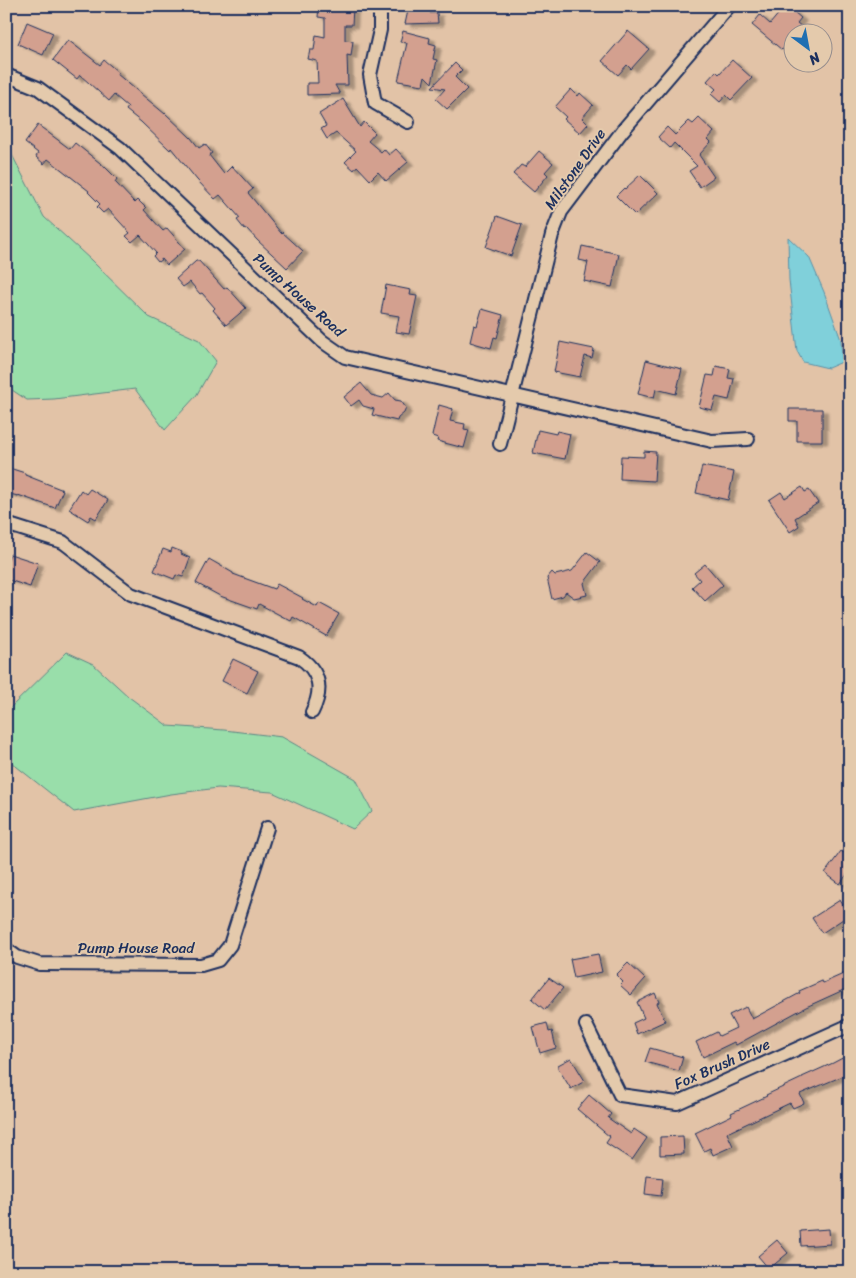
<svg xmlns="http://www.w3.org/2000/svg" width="856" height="1278" font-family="Sriracha,sans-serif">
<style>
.green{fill:#99deaa;stroke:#5a8684}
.water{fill:#80d0da;stroke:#5890a8}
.building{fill:#d3a08f;stroke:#1b2f5e;filter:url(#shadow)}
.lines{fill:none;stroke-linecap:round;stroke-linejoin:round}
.street-casing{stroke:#1b2f5e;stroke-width:16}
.street{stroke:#e4caac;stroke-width:12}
.labels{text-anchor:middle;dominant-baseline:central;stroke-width:4;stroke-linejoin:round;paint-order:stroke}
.street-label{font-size:15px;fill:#1b2f5e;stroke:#e4caac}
</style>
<defs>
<filter id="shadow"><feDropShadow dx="5.5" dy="3" stdDeviation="1" flood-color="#0004"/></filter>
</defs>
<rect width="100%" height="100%" fill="#e2c3a7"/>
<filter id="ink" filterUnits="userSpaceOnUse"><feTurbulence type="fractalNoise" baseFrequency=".02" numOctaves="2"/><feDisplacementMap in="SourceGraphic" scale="10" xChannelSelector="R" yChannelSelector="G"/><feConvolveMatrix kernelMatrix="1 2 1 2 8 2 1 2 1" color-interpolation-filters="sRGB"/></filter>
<g filter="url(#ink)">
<g class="green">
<path d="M6,137L10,151L44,217L91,260L149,317L199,340L216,361L196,396L165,430L135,389L54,399L27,400L6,386Z"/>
<path d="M67,652L93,664L129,697L168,726L224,730L282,737L356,779L372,811L353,829L272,792L218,788L171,794L74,812L7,759L6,755V712Z"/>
</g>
<path class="water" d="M788,237L809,257L824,292L841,340L842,362L828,368L803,362L797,351L789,280Z"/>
<g class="building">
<path d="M319,6L353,7L352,25H345V40L353,41L351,56L347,55L348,85H335L340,94L307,95V83H318L317,61L308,59L310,50H314L316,35L325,37V18L318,17Z"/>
<path d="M409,6H430V13H437L438,23L405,24Z"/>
<path d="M785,6H787L801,18L797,23L802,27L797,32H794V37L782,50L752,25L760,15L770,24Z"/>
<path d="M27,22L53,33L43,55L18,44Z"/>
<path d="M403,31L430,38L429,43L436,45L433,59L437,60L432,83L425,76L423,85L398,81L407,43L400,42Z"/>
<path d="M628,31L649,49L631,69L627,65L618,75L602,61Z"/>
<path d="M68,40L100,65L104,60L118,72L117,74L165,114V113L191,138L199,148L205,144L212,153L209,155L224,174L232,166L253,189L248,193L281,233L282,232L303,251L287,268L257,240L247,229L245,230L237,220L240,218L220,195L215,199L197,180L171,148L170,150L141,122L126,110L128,107L114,95L109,101L80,75L77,79L53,60Z"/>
<path d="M732,60L752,78L731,100L726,95L720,102L711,94L716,89L707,81L716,71L719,74Z"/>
<path d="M455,63L462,70L455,77L467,89L447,109L436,99L445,89L432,87Z"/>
<path d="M571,89L578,96L580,93L593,105L582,118L588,124L580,133L564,119L566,117L555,107Z"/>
<path d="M343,99L360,127L364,122L375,133L368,141L381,152L384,149L389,155L396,149L408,162L386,181L378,172L370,180L357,166L354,170L345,162L356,151L336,133L327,139L321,129L326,126L319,114Z"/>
<path d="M699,118L714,132L708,139L711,142L699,155L714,177L700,187L689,171L697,166L674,143L670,148L658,137L667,127L675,135L689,121L693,124Z"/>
<path d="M38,125L70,149L75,143L105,167L117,179L115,182L135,203L138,200L146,208L144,210L163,231L167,228L185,249L167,265L162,259L158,262L153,256L156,253L140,235L132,242L126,236L130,233L108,209L103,213L97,207L100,204L88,192L89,191L48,159L44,164L36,157L38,153L25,143Z"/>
<path d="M539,151L553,163L545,172L548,175L534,192L513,174L521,165L525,167Z"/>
<path d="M640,175L658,193L635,215L616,196L624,188L625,189Z"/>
<path d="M497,216L522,225L511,256L486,247Z"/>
<path d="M582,246L619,254L612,287L584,281L588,262L579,260Z"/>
<path d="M196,261H199L224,289L227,287L246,308L226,325L213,310L215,308L202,293L200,294L190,282L183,287L176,279Z"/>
<path d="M386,285L411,290L410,295L417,296L409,334L396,332L399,316L381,313Z"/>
<path d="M482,309L503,315L497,338L494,337L491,348L470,342L474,325L477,326Z"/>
<path d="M560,342L594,349L592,358L585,356L580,377L554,372Z"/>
<path d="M646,360L682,369L676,394L656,389L654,398L638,394Z"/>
<path d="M716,366L730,369L728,378L734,379L729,400L716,397L712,410L699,407L707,375L714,376Z"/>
<path d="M361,383L371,395L383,398L389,393L395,400L401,401L406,408L404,413L398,418L397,421L372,415L374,409L363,406L359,400L351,406L344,397Z"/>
<path d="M439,405L453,409L450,421L465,424L464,429L469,430L464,448L437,441L438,438L432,436Z"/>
<path d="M789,409H822V441H797V421H789Z"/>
<path d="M538,430L556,434L557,431L570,434L565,459L533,453Z"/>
<path d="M644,451L656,452L654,481L620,479L621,456L644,457Z"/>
<path d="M702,466L734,472L728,500L696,493Z"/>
<path d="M6,467L25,473V475L63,490L55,508L18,495V496L6,493Z"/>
<path d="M802,487L805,492L809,490L818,503L795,518L799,526L790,532L769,500L781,492L785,498Z"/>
<path d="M90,489L108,500L96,519L91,516L88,521L69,509L81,490L86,494Z"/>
<path d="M172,548L182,552L181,554L190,558L183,577L176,575L174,579L154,571L163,549L171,552Z"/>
<path d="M587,552L600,562L584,583L587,595L574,598L566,592L563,596L552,599L547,578L552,572L555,575L572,571Z"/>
<path d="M10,554L38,563L30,587L6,579V566Z"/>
<path d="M209,559L233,573V574L274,589L277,584L303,598L302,599L317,607L319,603L339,614L326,636L293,617L291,621L259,604L257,609L220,596L196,583Z"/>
<path d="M705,564L723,585L705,601L692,587L700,580L694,573Z"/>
<path d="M233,659L258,671L247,693L222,681Z"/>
<path d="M841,851L850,857V870L840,884L825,873Z"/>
<path d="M840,900L849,915L822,933L812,918Z"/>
<path d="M598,954L602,972L574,978L570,959Z"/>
<path d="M628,963L645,979L631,995L620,985L623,982L616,975Z"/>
<path d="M850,971V987L806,1007L736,1045L734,1042L703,1057L696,1042L717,1032L719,1036L736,1028L729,1015L746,1007L752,1019L800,993L799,991L822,981L823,983Z"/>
<path d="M549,978L563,988L545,1010L532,999Z"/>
<path d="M655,993L659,1002L657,1003L665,1021L637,1034L633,1023L644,1018L637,1002Z"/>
<path d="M547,1023L549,1032L552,1031L556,1048L540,1053L533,1027Z"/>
<path d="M650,1048L683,1057L679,1071L645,1062Z"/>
<path d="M850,1054V1073L800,1094L804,1103L793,1108L790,1103L727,1133L733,1146L713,1155L710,1148L704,1151L695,1133L732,1115L731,1113L767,1096L766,1095L802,1078V1077L833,1063Z"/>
<path d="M571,1058L585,1081L571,1089L558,1068V1065Z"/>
<path d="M589,1095L611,1114L608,1118L631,1134L634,1129L647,1138L632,1160L606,1143L610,1137L577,1109Z"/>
<path d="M683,1136L684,1154L660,1155V1137Z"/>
<path d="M647,1176L663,1178L661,1196L645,1194Z"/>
<path d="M829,1229L830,1244L801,1246L800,1231Z"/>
<path d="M777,1240L788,1253L769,1269L758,1256Z"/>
</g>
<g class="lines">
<defs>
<g id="street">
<path d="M380,6V30L370,75L375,103L408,122"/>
<path d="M6,75L38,88L120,148L322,341L345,357L712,441L748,439"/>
<path d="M500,444L552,235L561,212L623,130L729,6"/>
<path d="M6,524L63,542L131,594L299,657C321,672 323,690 312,712"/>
<path d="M6,949L17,957L39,964L201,965L218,960L230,945L267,828"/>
<path d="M586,1025L620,1095L677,1103L850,1025"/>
</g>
</defs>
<use href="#street" class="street-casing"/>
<use href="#street" class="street"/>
</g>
</g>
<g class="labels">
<g class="street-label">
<text transform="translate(575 169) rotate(-55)">Milstone Drive</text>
<text transform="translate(299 295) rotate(42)">Pump House Road</text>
<text x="136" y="948">Pump House Road</text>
<text transform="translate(722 1064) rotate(-24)">Fox Brush Drive</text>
</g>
</g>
<rect width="856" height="1278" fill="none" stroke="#e4caac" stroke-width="25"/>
<rect x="12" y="12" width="831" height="1253" fill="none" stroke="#1b2f5e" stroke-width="2" filter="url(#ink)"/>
<g transform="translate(808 48) rotate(148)"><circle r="24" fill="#e4caac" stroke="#948c8d"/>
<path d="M0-4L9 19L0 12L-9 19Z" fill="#1f6fb2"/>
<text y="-8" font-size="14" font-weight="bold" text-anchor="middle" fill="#1b2f5e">N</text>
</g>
</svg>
